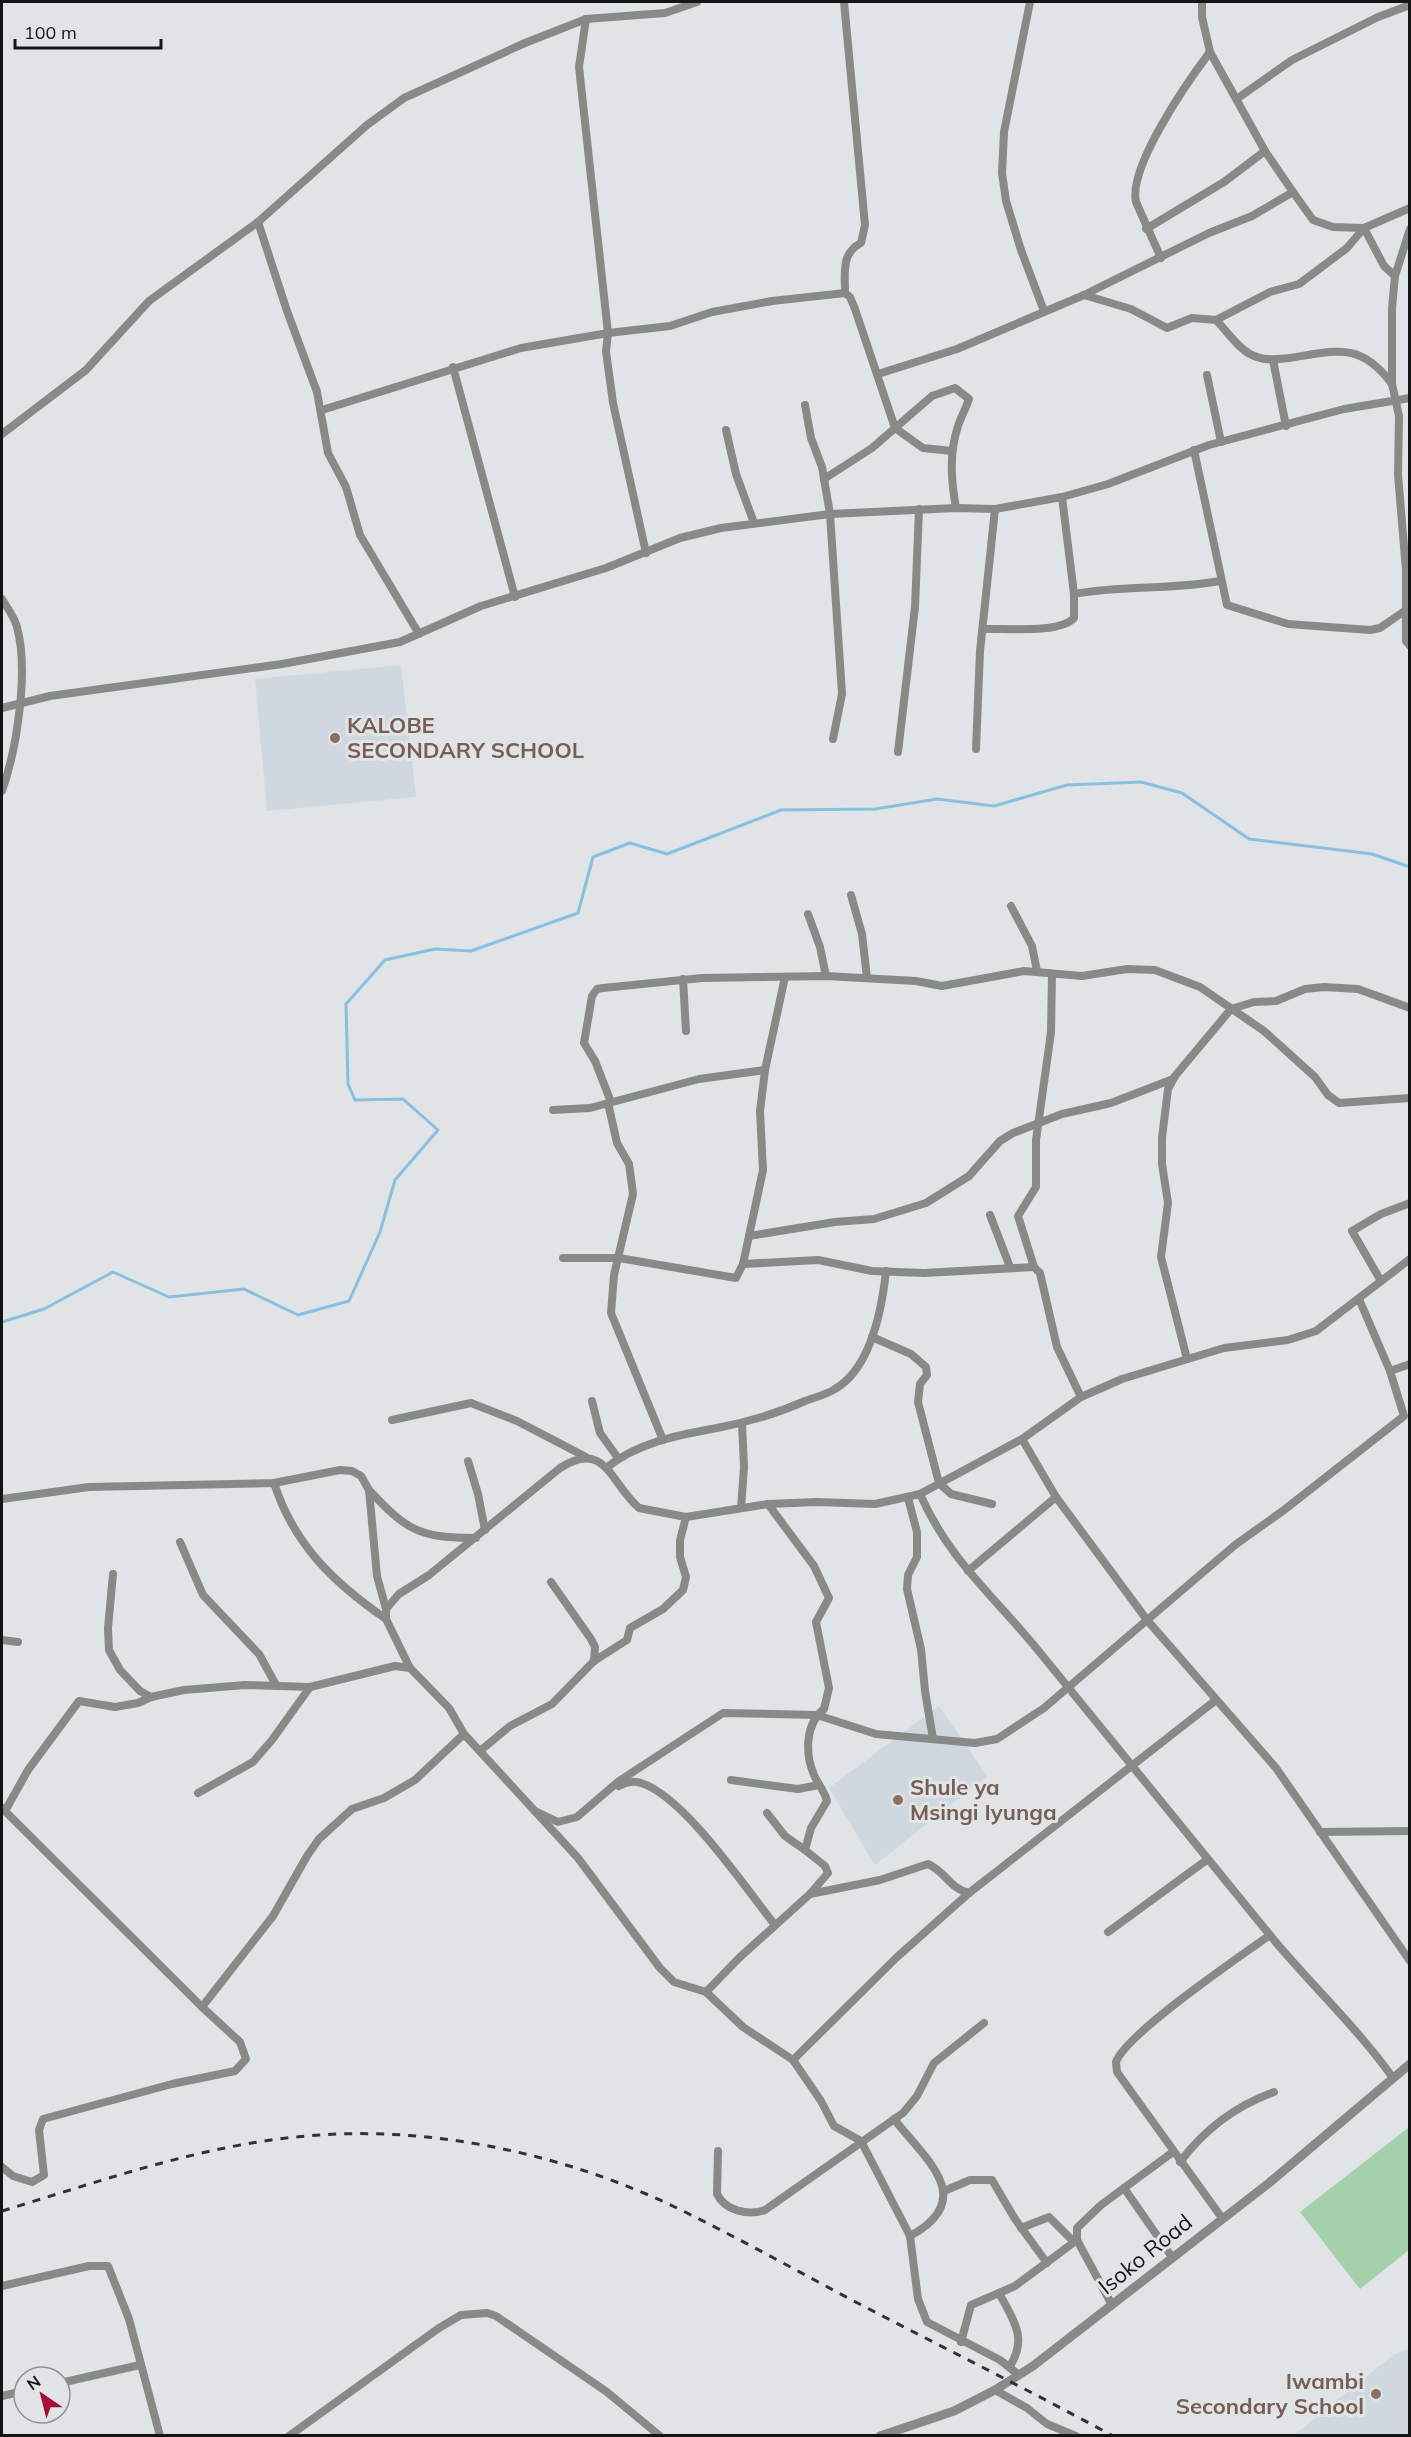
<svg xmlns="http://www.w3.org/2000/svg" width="1411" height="2437" font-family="Mulish,sans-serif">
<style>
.built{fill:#cfd8df}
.green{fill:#a5d0ac}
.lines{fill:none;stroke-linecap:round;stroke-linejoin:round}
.stream{stroke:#89c0e0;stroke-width:3}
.minor{stroke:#898988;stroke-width:8}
.tertiary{stroke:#898988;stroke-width:9}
.rail{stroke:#323234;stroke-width:3;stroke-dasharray:8 8;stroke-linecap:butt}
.education-dot{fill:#8d6e63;stroke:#e1e4e6;stroke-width:2}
.labels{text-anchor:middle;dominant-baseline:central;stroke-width:6;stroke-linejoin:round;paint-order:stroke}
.education-label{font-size:22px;font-weight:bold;fill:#785e54;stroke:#e1e4e6;text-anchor:start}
.street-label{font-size:22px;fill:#141415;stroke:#e1e4e6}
</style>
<rect width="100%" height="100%" fill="#e1e4e6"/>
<g class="built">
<path d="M401,665L416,797L267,811L255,679Z"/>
<path d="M939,1706L987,1776L875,1865L829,1788Z"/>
<path d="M1409,2348V2435H1294L1393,2355Z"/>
</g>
<path class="green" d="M1408,2128L1409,2250L1360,2289L1300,2212Z"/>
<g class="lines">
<path class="stream" d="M2,1322L44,1309L113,1272L169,1297L244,1289L298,1315L349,1301L380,1232L395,1180L438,1130L403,1099L355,1100L348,1084L346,1004L385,960L435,949L471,951L578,913L593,857L630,843L667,854L781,810L875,809L937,799L994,806L1067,785L1141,782L1182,793L1249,839L1372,854L1410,867"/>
<g class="minor">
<path d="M844,2L865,225L861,243C841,253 845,273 845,293"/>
<path d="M1030,2L1004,132L1002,173L1006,201L1021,250L1044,311"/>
<path d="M1202,2V17L1210,52L1265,151L1293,192L1313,220L1333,227L1364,228L1384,266L1395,276"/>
<path d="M586,19L579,67L608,333L606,351L613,403L646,553"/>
<path d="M1238,98L1292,60L1378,17L1410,5"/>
<path d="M258,222L287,311L317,392L328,453L346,487L360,535L419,634"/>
<path d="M1146,229L1224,182L1265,151"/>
<path d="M1410,229L1395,276L1392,308V384L1399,416L1398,475L1406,570V641L1410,646"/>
<path d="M1161,258L1136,202C1128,167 1188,81 1210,52"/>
<path d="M1084,295L1131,309L1167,328L1192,318L1216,320L1270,292L1299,284L1347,248L1364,228L1410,208"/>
<path d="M1216,320C1227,331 1241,353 1257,357C1267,361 1278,359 1289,358C1336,351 1360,341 1392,384"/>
<path d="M1273,360L1286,426"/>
<path d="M453,367L515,597"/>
<path d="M878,374L957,349L1084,295L1209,233L1252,216L1293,192"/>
<path d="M1207,375L1221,442"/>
<path d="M805,405L811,438L822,467L830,514L842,694L833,739"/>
<path d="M322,410L521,348L608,333L670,326L712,312L772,301L845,293L850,297L855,309L895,428L923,448L952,451"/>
<path d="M726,430L736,474L754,523"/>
<path d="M2,434L86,370L149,301L258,222L367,125L404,98L525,43L586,19L665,13L697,2"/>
<path d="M1194,450L1227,605L1288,624L1370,630L1380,628L1406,610"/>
<path d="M824,479L872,448L932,396L955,388L969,399C966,408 961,417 958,426C949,454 951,480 956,508"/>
<path d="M1074,594C1122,585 1172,590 1220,581"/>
<path d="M2,599C7,608 14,616 17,627C29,671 17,748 2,791"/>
<path d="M984,629C1006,628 1059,634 1074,618V594L1062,497"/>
<path d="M2,708L50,696L282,664L400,642L481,606L606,568L680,538L721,528L830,514L956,508L995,509L1062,497L1108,484L1209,445L1344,409L1410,398"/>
<path d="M976,749L980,651L995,509"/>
<path d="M898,752L915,607L919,509"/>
<path d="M851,895L862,934L867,978"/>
<path d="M1011,906L1032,946L1037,971"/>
<path d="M808,914L820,947L826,976"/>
<path d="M683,979L686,1031"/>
<path d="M611,1102L595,1061L584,1043L592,996L597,989L603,988L702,978L826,976L916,981L942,986L1024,971L1082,976L1127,969L1155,970L1200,987L1264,1031L1315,1077L1328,1095L1339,1103L1410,1098"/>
<path d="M608,1103L617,1143L629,1164L633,1194L614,1275L611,1313L663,1440"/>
<path d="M553,1110L590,1108L699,1079L765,1070"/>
<path d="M990,1215L1010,1267"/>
<path d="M749,1236L835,1222L874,1219L926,1203L969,1176L1000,1141L1013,1133L1062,1114L1111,1103L1173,1079"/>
<path d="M563,1258H619L736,1278L743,1264L763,1170L760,1111L765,1070L785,977"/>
<path d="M743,1264L818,1260L872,1271L924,1273L1034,1267L1040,1273L1057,1347L1081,1397"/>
<path d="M1034,1267L1018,1216L1036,1187V1140L1051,1032L1052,974"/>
<path d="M1381,1281L1352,1231L1381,1214L1410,1203"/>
<path d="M872,1337L911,1354L926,1367L927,1375L920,1384L918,1402L939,1483L951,1494L992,1504"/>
<path d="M1187,1359L1161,1257L1168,1203L1162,1164V1138L1168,1089L1175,1076L1231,1009L1254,1002L1276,1001L1305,989L1324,987L1358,989L1410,1008"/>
<path d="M1390,1371L1410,1364"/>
<path d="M592,1401L600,1433L618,1458"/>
<path d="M392,1420L471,1403L517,1421L586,1457"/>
<path d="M1022,1439L1056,1497L1147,1620L1276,1768L1410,1961"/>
<path d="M468,1461L478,1494L485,1530"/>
<path d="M606,1468C638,1442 679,1435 717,1428C748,1422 776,1414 805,1401C815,1397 826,1395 835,1389C871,1368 882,1308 886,1271"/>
<path d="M274,1483C294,1545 334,1583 386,1619"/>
<path d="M369,1490C407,1531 420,1538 476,1538"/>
<path d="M920,1494C949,1560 993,1595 1037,1649C1114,1744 1191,1839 1269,1934C1309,1983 1356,2026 1393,2078"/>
<path d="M908,1498L917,1532V1557L908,1575L907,1589L921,1649L925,1691L933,1739"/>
<path d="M2,1499L89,1487L274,1483L340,1470L352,1471L361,1476L369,1490L377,1576L386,1609"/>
<path d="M768,1504L814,1566L829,1598L816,1622L829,1688L824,1709C805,1724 805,1754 814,1775C818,1784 825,1792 827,1801L811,1828L805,1850L825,1866L828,1873L810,1894"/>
<path d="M741,1508L744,1467L742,1423"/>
<path d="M180,1542L203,1595L259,1654L276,1685"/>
<path d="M968,1571L1056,1497"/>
<path d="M113,1574L108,1628L109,1650L120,1670L140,1691L151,1697L184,1690L245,1685L310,1687L395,1666L410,1668"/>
<path d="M551,1582L591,1639L595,1647L594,1661"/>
<path d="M2,1640L18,1642"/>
<path d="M464,1734L578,1858L660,1968L674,1982L706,1992L743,2027L793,2060L821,2101L834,2126L861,2141L910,2236L918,2299L927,2322L1000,2360L1019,2375"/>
<path d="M480,1751L510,1726L552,1704L594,1661L627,1640L630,1628L663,1609L683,1590L686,1577L680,1557V1540L686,1517"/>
<path d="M731,1780L798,1789L819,1785"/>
<path d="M619,1786C626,1782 633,1780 641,1783C684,1796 746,1889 775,1925"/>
<path d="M198,1793L253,1762L272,1740L310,1687"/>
<path d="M2,1808L202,2007"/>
<path d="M5,1811L28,1770L79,1701L115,1707L138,1703L151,1697"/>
<path d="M535,1811L558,1822L577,1817L619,1781L723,1713L817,1715L876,1734L975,1743L997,1739L1044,1708L1235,1545L1284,1510L1404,1416L1390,1371L1359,1299"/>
<path d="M767,1813L785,1836L805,1850"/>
<path d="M1320,1832L1410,1831"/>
<path d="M1108,1932L1208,1859"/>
<path d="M706,1992L739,1958L810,1894L880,1880L928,1864C945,1871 950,1889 969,1893"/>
<path d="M793,2060L896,1958L969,1893L1216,1700"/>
<path d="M894,2119C926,2160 978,2199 910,2236"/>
<path d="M718,2151L717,2194C725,2211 749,2216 765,2210L903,2113L917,2096L934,2063L984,2023"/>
<path d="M1180,2162C1204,2130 1235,2106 1274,2092"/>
<path d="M2,2167L13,2176L32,2182L44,2175L39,2130L43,2119L172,2084L235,2071L246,2059L240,2042L202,2007L273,1916L307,1856L319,1839L352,1809L384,1798L415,1780L464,1734L449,1708L410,1668L386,1619V1609L399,1594L429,1575L560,1468C606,1439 610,1483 639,1508L686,1517L768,1504L817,1502L875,1504L920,1494L1022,1439L1081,1397L1122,1379L1224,1348L1288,1340L1316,1331L1410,1259"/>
<path d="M1124,2188L1172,2257"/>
<path d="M944,2191L970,2180H992L1015,2219L1047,2263"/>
<path d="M1222,2218L1117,2072L1116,2062C1126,2034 1240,1956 1270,1935"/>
<path d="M1021,2228L1049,2217L1074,2242"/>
<path d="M2,2286L89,2266H108L129,2319L160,2436"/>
<path d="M999,2293L1015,2286L1077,2240"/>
<path d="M1112,2305L1077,2240V2228L1101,2205L1173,2152"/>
<path d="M961,2342L971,2305L999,2293C1013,2319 1028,2338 1010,2366"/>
<path d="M60,2383L140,2365"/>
<path d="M995,2390L1027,2408L1047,2424L1076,2436"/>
<path d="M2,2396L24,2391"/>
<path d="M289,2436L439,2328L461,2315L487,2313L496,2316L607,2392L660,2436"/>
</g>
<path class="tertiary" d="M880,2436L954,2411L995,2390L1033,2366L1269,2183L1410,2064"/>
<path class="rail" d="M2,2211C98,2182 196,2147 296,2137C424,2123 564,2153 679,2209C736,2237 792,2268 848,2298C936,2344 1025,2388 1113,2436"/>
</g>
<g class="education-dot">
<circle cx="335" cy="738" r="6"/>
<circle cx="898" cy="1800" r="6"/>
<circle cx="1376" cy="2394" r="6"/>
</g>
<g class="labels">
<g class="education-label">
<text x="347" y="725">KALOBE<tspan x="347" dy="25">SECONDARY SCHOOL</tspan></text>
<text x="910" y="1787">Shule ya<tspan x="910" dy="25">Msingi Iyunga</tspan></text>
<text x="1364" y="2381" text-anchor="end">Iwambi<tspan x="1364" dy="25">Secondary School</tspan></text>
</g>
<g class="street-label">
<text transform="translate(1145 2254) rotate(-39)">Isoko Road</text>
</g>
</g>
<rect width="1411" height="2437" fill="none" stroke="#141415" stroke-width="6"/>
<g transform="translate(42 2395) rotate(325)"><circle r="28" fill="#e1e4e6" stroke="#8f9192" stroke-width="1.5"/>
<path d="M0-4.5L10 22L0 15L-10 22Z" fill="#a60c36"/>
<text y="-9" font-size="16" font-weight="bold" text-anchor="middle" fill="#141415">N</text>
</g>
<path d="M15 39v9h146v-9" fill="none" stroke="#141415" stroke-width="3"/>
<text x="24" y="39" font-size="18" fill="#141415" stroke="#e1e4e6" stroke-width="4.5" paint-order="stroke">100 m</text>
</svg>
